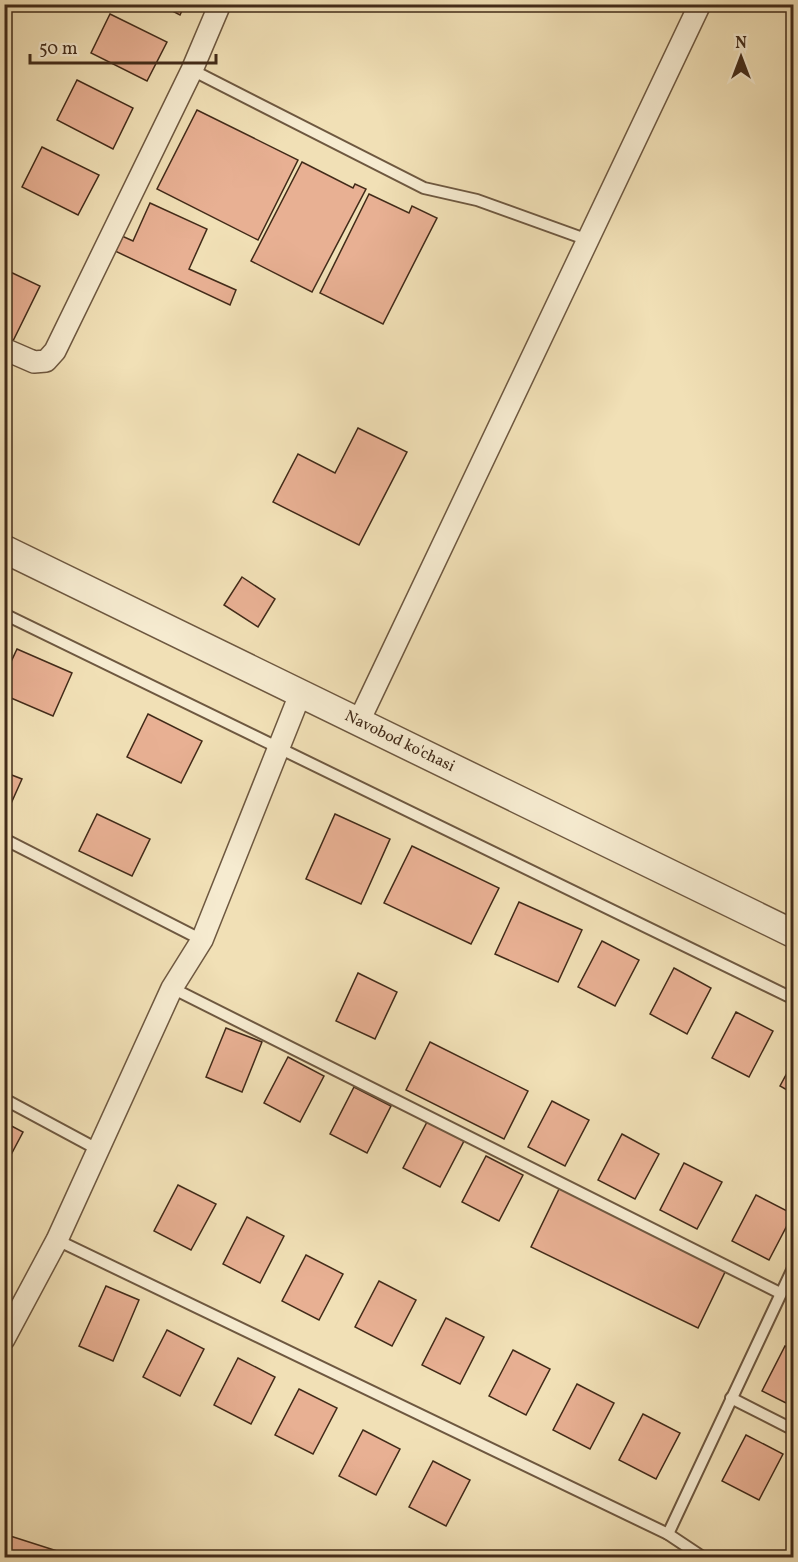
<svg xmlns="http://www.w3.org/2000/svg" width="798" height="1562" font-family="Vollkorn,serif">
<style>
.building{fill:#e8b093;stroke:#422b19;stroke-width:1.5}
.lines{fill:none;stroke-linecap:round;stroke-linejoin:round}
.service-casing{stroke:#6e5840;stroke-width:14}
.minor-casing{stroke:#6e5840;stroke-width:24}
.tertiary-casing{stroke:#6e5840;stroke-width:30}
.service{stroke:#f6ebd0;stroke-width:10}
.minor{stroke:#f6ebd0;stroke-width:21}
.tertiary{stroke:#f6ebd0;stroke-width:27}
.labels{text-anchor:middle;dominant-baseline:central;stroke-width:5;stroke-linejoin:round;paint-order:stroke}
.street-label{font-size:16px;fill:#422b19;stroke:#f6ebd0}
</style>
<rect width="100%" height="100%" fill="#f1e0b6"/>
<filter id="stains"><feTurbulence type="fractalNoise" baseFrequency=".00333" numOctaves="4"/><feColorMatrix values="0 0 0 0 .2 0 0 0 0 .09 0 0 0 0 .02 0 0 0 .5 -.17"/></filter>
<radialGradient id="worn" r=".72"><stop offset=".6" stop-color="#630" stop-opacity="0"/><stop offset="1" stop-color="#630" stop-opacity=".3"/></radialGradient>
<g class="building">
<path d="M159,4H185L180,15Z"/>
<path d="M110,14L167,42L147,81L91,53Z"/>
<path d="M77,80L133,108L113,149L57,120Z"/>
<path d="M197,110L298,160L258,240L157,189Z"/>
<path d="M42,147L99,175L78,215L22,187Z"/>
<path d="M302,162L353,188L355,184L366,189L312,292L251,261Z"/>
<path d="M369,194L409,213L412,206L437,218L383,324L320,293Z"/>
<path d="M150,203L207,229L189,269L236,290L230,305L115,251L122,236L133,241Z"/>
<path d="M4,269L40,286L12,343L4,339Z"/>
<path d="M358,428L407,452L359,545L273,502L298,454L335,473Z"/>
<path d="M242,577L275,599L258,627L224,605Z"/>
<path d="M17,649L72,673L53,716L4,695V677Z"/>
<path d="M148,714L202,741L181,783L127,757Z"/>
<path d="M4,772L22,779L9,808L4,806Z"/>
<path d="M97,814L150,839L132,876L79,851Z"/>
<path d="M335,814L390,839L361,904L306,879Z"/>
<path d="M412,846L499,888L471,944L384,903Z"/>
<path d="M519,902L582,930L558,982L495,954Z"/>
<path d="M602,941L639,960L615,1006L578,987Z"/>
<path d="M674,968L711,988L687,1034L650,1014Z"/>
<path d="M358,973L397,992L375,1039L336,1021Z"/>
<path d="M736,1012L773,1031L749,1077L712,1058Z"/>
<path d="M226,1028L262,1042L242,1092L206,1077Z"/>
<path d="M430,1042L528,1091L504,1139L406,1090Z"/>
<path d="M288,1057L324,1076L300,1122L264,1103Z"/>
<path d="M794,1060V1094L780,1086Z"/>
<path d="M354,1087L391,1106L367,1153L330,1134Z"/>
<path d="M552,1101L589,1120L565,1166L528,1147Z"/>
<path d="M4,1122L23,1132L4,1168Z"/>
<path d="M427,1122L464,1141L440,1187L403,1168Z"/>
<path d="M622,1134L659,1154L635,1199L598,1180Z"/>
<path d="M486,1156L523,1175L499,1221L462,1202Z"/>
<path d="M684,1163L722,1182L697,1229L660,1210Z"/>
<path d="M178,1185L216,1204L191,1250L154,1231Z"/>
<path d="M560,1187L727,1268L698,1328L531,1247Z"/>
<path d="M756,1195L793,1214L769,1260L732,1241Z"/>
<path d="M247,1217L284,1236L260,1283L223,1264Z"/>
<path d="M306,1255L343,1274L319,1320L282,1301Z"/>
<path d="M379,1281L416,1300L392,1346L355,1327Z"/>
<path d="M106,1286L139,1300L113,1361L79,1346Z"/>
<path d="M446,1318L484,1337L460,1384L422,1365Z"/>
<path d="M167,1330L204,1349L180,1396L143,1377Z"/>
<path d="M785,1346L794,1350V1407L762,1391Z"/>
<path d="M513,1350L550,1369L526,1415L489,1396Z"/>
<path d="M238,1358L275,1377L251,1424L214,1405Z"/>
<path d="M577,1384L614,1403L590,1449L553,1430Z"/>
<path d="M299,1389L337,1408L313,1454L275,1435Z"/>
<path d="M643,1414L680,1433L656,1479L619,1460Z"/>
<path d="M363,1430L400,1449L376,1495L339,1476Z"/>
<path d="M746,1435L783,1454L759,1500L722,1481Z"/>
<path d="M433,1461L470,1480L446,1526L409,1507Z"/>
<path d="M4,1534L79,1558H4Z"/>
</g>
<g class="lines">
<defs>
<g id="service">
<path d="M192,70L424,188L477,200L588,240"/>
<path d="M4,614L794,999"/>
<path d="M4,839L202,940"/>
<path d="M172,988L780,1293"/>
<path d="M4,1099L97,1149"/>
<path d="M57,1240L668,1534L704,1558"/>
<path d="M731,1398L794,1430"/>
<path d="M668,1534L794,1266"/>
</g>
<g id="minor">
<path d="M4,349L34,362L46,361L55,351L192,70L220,4"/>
<path d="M359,721L700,4"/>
<path d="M4,1339L57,1240L172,988L202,940L301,692"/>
</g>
<g id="tertiary">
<path id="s1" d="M4,549L794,934"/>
</g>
</defs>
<use href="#service" class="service-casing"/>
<use href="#minor" class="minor-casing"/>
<use href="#tertiary" class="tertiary-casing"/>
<use href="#service" class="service"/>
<use href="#minor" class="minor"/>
<use href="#tertiary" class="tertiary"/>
</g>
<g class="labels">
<g class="street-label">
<text stroke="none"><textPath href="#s1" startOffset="440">Navobod ko'chasi</textPath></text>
</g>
</g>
<rect width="798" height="1562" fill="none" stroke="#f1e0b6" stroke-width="24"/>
<rect x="6" y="6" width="786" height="1550" fill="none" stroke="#422b19" stroke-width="3"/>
<rect x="12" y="12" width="774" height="1538" fill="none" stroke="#422b19" stroke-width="1.5"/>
<g transform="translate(741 57)" stroke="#f6ebd0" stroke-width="4.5" paint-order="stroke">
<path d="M0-4.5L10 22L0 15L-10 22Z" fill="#422b19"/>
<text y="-9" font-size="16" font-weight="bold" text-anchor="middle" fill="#422b19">N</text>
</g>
<path d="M30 54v9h186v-9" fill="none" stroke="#422b19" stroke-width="3"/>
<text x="39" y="54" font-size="18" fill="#422b19" stroke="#f6ebd0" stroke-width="4.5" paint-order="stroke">50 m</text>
<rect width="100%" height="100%" filter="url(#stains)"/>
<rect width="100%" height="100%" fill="url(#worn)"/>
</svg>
